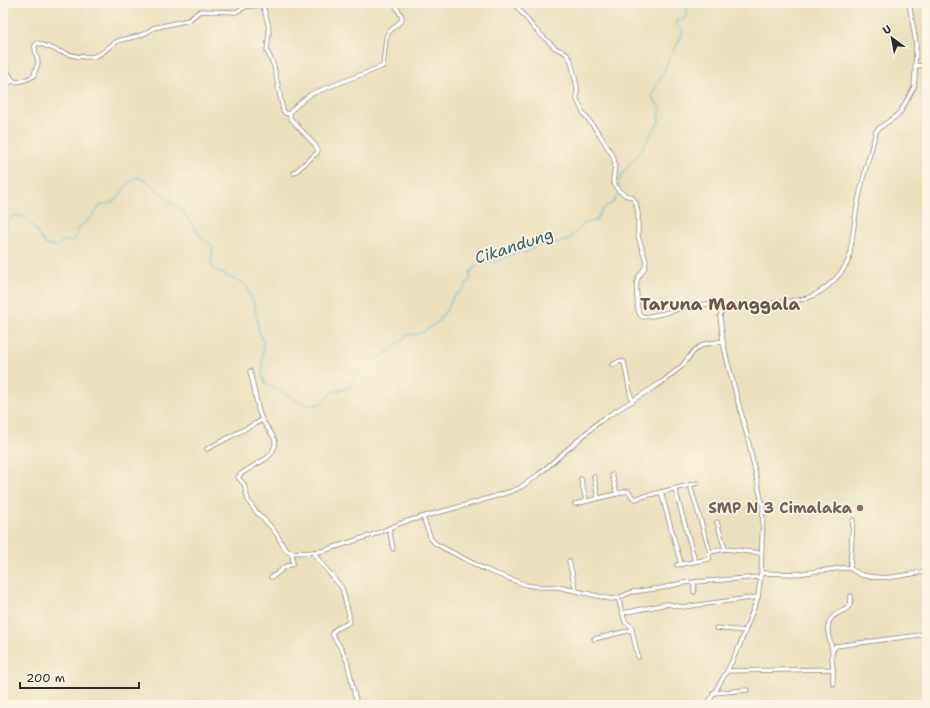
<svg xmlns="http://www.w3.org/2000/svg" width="930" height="708" font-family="'Shantell Sans',sans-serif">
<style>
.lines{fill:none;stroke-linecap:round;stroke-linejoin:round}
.stream{stroke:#53bdd0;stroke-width:1}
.street-casing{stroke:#8a8674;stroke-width:5}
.street{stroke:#fff;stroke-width:3.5}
.education-dot{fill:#8d6e63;stroke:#fcf5e5;stroke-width:1.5}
.labels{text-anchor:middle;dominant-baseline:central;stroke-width:3.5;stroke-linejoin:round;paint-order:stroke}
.education-label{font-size:15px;font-weight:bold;fill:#785e54;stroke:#fcf5e5;text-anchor:end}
.water-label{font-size:16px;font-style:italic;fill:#395e65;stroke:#fcf5e5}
.quarter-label{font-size:17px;font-weight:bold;fill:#6c5645;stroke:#fcf5e5}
</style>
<rect width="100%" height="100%" fill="#fcf5e5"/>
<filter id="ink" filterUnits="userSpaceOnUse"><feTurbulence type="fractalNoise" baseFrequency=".025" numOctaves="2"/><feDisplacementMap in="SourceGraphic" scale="8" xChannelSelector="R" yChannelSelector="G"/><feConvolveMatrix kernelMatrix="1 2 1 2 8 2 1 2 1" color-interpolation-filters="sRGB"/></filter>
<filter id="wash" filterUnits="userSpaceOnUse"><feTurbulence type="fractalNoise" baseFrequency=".012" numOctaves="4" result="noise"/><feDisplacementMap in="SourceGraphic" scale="16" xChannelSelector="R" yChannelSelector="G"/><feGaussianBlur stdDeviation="0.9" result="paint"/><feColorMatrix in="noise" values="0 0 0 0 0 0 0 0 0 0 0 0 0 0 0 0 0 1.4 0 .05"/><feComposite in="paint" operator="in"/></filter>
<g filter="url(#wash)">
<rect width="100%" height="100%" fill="#eae0bc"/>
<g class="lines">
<g class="stream">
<path d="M620,189L618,183L624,171L639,153L659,122V113L661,109L651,96L666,67L670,56L677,45L683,31L676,24L677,21L684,19L688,14L685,3"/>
<path d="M3,241L5,230L11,217C14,216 17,215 20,216C36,219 39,245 50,246C55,247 60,243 64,241C68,241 70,243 73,241C77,238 76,233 78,229C86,219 95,219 99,206C103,204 110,204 114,201C123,194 125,184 137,177L148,182L173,203L179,207L202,238C206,242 210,243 213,247L211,262L214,269L231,278L244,283L247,286L249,294L254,302L259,332L263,342L262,375L265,383L274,389L279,390L299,402L306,405L320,404L324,401L327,397L333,392L349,388C352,381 354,374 362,372L380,357L391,350L407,335L419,334L438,322L449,306L453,297L463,290L471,278L470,274L472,270L477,266L486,263L497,261L516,253L527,252L537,246L569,240L584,223L596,221C599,214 604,205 612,204L620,192"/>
</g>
</g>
</g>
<g filter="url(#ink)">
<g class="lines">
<defs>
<g id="street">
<path d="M514,3L534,28L555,48L566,53L571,61L577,87V100L584,114L600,135L613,156L615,164L613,182L618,190L625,195L632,197L636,203L638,213V236L646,261C646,272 639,272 637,281C636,286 637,308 639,313C640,316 640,315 643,317C651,316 658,315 665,313C680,309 709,298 723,308"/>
<path d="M3,63L11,78L15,82C22,82 28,79 34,76C34,72 38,66 38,62C38,57 34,53 35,45L38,43C42,44 45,46 49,47C62,53 81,59 95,56C104,54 109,45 118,41C130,37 144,37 153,28L189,20L200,11L236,12L245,7L261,5L264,9L268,24L269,32L267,51L274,66L283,110L285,113L289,114"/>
<path d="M915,66L927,65"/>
<path d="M3,85L14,81"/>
<path d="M294,173L317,153L318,151L315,145L290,118V112L297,105L311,94L381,67L383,66L386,38L388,33L402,20V17L394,3"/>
<path d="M612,365L620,361L624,362L632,402"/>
<path d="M250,371L259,412L262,420L273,436L275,440V446L271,454L267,458L242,473L238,477C240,480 242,482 244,484C246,490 246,496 249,502C255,514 268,521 275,532C280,538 282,548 289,552C295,554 316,552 323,551L375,534L404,522L473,503L512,491L521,487L538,475L600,421L662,382L682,366L693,352L699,347L705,344L723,341"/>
<path d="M207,449L262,420"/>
<path d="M612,475L617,494"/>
<path d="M594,477L598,498"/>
<path d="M581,479L586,501"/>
<path d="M690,485L710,552"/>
<path d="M675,489L695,561"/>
<path d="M575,504L628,491L634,499L661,492"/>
<path d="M423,517L431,539L436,544L484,569L526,585L539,587H558L611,599L618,598L632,592L662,588L682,583L760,577"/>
<path d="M717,522L725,549L761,553"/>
<path d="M389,528L393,549"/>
<path d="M314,552L320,562L342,588L349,615V622C344,627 334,627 332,634L342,650L347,661L357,705"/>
<path d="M569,561L576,591"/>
<path d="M681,564L661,492L698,483"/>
<path d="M677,565L709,559L710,552L725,549"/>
<path d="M850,568L853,520"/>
<path d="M761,573L796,574L842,568C844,568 846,568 848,568C853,569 857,574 862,575C883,581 906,575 927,571"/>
<path d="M271,577C277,575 279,572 283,568C286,566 290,565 293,564L292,552"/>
<path d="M694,582V592"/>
<path d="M618,598L625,622L631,626L638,657"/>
<path d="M623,613L667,604L683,607L758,597"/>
<path d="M716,628L745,631"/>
<path d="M594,639L632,630"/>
<path d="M832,650C831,642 827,635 828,627C830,611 846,613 850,605C851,603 851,599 851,596"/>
<path d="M833,669V684"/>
<path d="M727,671L833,669C833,662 829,651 836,646L927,634"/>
<path d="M713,693L747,690"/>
<path d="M707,705L727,671L739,647L758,597L761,573L763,508L747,435L727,360L723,341L720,316L723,308L726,307C748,305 770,304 791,301C797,300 804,300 810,297C826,290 842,275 849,259L857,206L865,171L876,132L878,129L896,116L901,111L914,87L915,76L916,43L909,3"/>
</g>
</defs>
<use href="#street" class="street-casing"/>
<use href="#street" class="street"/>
</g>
</g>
<circle class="education-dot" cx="860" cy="508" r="4"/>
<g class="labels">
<g class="education-label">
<text x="852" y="508">SMP N 3 Cimalaka</text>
</g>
<g class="water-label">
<text transform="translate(514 246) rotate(-18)">Cikandung</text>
</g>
<g class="quarter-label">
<text x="720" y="304">Taruna Manggala</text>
</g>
</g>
<rect width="930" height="708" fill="none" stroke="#fcf5e5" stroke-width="16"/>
<g transform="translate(892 38) rotate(328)" stroke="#fcf5e5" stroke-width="3" paint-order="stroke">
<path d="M0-3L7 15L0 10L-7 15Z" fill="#2b2b2b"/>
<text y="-6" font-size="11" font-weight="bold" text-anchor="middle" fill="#2b2b2b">U</text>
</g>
<path d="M20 682v6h119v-6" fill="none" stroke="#2b2b2b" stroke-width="2"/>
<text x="26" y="682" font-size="12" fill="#2b2b2b" stroke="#fcf5e5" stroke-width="3" paint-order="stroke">200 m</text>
</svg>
